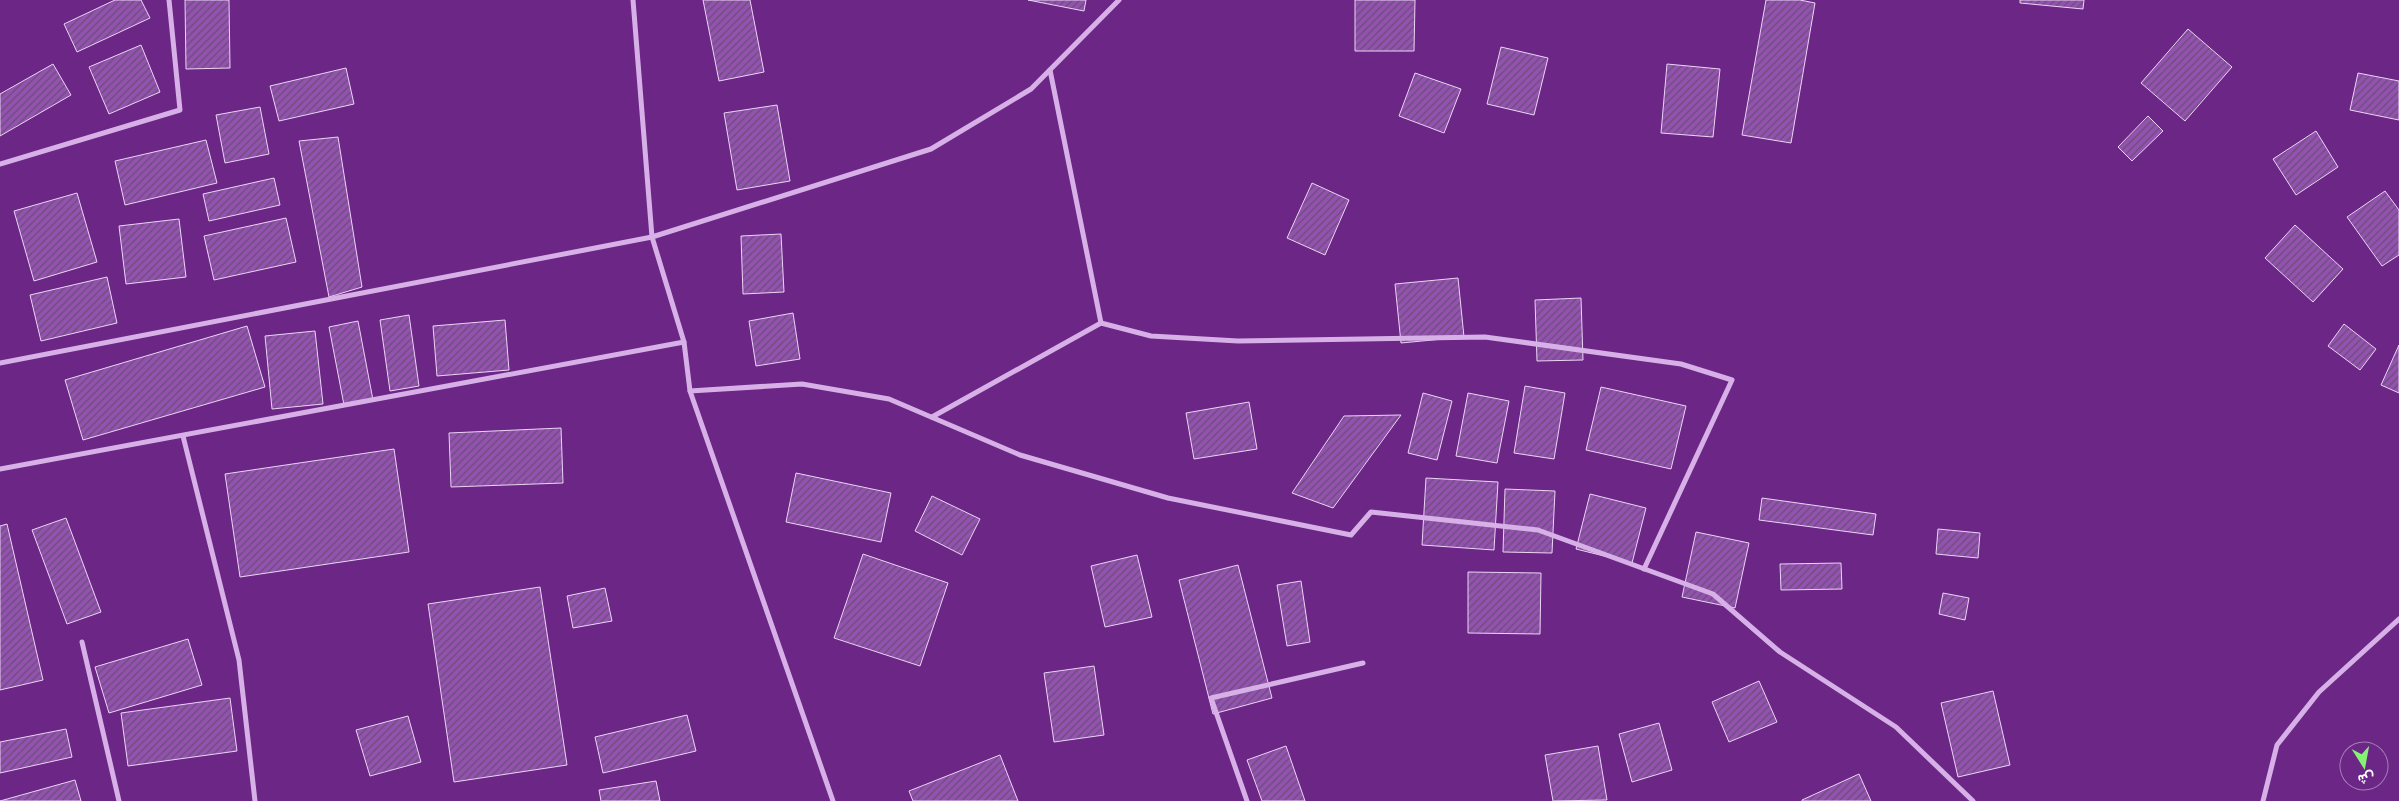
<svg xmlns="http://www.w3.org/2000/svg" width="2399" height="801" font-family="'Varela Round',Vazirmatn,sans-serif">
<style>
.building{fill:url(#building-hatch);stroke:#ecd4f6}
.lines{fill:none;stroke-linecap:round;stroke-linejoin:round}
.street{stroke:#d8b0e8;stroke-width:5}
</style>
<defs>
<pattern id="building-hatch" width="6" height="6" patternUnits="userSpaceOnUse" patternTransform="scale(1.25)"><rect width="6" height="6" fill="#9452b0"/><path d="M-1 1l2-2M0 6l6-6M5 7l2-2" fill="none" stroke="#694e74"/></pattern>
</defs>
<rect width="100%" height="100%" fill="#6b2686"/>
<g class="building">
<path d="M115,0H141L150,18L77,52L64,24Z"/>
<path d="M185,0H229L230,68L186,69Z"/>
<path d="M703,0H750L764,72L719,81Z"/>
<path d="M1028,0H1086L1084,11Z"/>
<path d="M1355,0H1415L1414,51H1355Z"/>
<path d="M1766,0H1800L1815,3L1791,143L1742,135Z"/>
<path d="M2020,0H2084L2083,9L2020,3Z"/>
<path d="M2188,29L2232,67L2185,121L2141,83Z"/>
<path d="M141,45L160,92L109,114L89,67Z"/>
<path d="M1501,47L1548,58L1534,115L1487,104Z"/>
<path d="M53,64L71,95L0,136V94Z"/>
<path d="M1667,64L1720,69L1713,137L1661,133Z"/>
<path d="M346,68L354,104L279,121L270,86Z"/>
<path d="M1415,73L1461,89L1444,133L1399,116Z"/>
<path d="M2358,73L2399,81V120L2350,110Z"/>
<path d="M777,105L790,181L737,190L724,113Z"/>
<path d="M260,107L269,154L225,163L216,115Z"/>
<path d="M2148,116L2163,131L2132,161L2118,147Z"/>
<path d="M2316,131L2338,167L2296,195L2273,159Z"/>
<path d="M338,137L362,287L329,297L299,141Z"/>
<path d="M206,140L217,183L125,205L115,161Z"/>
<path d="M274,178L280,205L209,221L203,194Z"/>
<path d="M1312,183L1349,200L1325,255L1287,238Z"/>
<path d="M2385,191L2399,210V255L2382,266L2347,217Z"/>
<path d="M77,193L97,262L34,281L14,211Z"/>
<path d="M286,218L296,262L214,280L204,236Z"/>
<path d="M179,219L186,277L126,284L119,226Z"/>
<path d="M2295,225L2343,269L2313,302L2265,258Z"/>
<path d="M781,234L784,292L743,294L741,236Z"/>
<path d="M107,277L117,323L41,341L30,295Z"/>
<path d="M1458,278L1464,337L1401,343L1395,284Z"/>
<path d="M1581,298L1583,360L1537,361L1535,300Z"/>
<path d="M793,313L800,359L756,366L749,321Z"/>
<path d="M409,315L419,386L390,391L380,320Z"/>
<path d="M505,320L509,370L437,376L433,326Z"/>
<path d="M358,321L373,400L344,405L329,327Z"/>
<path d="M2344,324L2376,349L2360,370L2328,346Z"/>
<path d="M247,326L265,387L83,440L65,380Z"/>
<path d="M315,331L323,404L272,409L265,336Z"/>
<path d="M2399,345V393L2381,385Z"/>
<path d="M1525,386L1565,393L1554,459L1514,453Z"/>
<path d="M1601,387L1686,406L1671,469L1586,450Z"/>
<path d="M1423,393L1452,401L1437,460L1408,453Z"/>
<path d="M1468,393L1509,401L1497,463L1456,456Z"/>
<path d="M1249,402L1257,449L1194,459L1186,413Z"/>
<path d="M1401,415L1333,508L1292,493L1344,416Z"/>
<path d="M561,428L563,483L451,487L449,433Z"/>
<path d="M394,449L409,552L240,577L225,474Z"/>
<path d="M796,473L891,493L881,542L786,522Z"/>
<path d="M1426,478L1498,482L1494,550L1422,545Z"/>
<path d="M1505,489L1555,491L1552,553L1503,552Z"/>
<path d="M1590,494L1646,508L1632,563L1576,549Z"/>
<path d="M932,496L980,519L962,555L915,531Z"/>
<path d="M1762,498L1876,514L1873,535L1759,520Z"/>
<path d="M66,518L101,612L67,624L32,530Z"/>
<path d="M7,524L43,680L0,690V526Z"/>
<path d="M1938,529L1980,533L1978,558L1936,554Z"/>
<path d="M1696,532L1749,543L1735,608L1682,597Z"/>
<path d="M863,554L948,583L920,666L834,638Z"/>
<path d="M1137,555L1152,617L1105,627L1091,566Z"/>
<path d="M1841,563L1842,589L1781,590L1780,564Z"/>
<path d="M1238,565L1272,698L1213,714L1179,580Z"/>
<path d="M1468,572L1541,573L1540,634L1468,633Z"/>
<path d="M1301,581L1310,642L1287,646L1277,585Z"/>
<path d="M540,587L567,765L454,782L428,604Z"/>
<path d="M605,588L612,621L573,628L567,596Z"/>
<path d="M1943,593L1969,598L1965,620L1939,614Z"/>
<path d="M188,639L202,685L109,713L95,667Z"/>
<path d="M1094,666L1104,735L1054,742L1044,673Z"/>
<path d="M1759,681L1777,722L1729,742L1712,702Z"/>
<path d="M1993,691L2010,765L1958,777L1941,703Z"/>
<path d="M230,698L237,751L128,766L121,713Z"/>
<path d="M687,715L696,751L603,773L595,737Z"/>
<path d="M408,716L421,762L370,776L356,730Z"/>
<path d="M1659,723L1672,770L1632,782L1619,734Z"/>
<path d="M66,729L72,757L0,773V742Z"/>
<path d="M1286,746L1305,801H1262L1247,760Z"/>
<path d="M1598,746L1607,800L1553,801L1545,755Z"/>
<path d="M1000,755L1018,801H913L909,791Z"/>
<path d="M1859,774L1871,801H1802V800Z"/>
<path d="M75,780L81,801H0Z"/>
<path d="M656,781L660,801H601L599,790Z"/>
</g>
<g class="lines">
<g class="street">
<path d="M633,0L652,237L684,342L690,391L833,801"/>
<path d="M0,164L180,110L169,0"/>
<path d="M1101,323L1151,336L1238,341L1485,337L1681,364L1732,380L1644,569"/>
<path d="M0,363L652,237L931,149L1031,89L1119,0"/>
<path d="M690,391L802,384L889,399L1020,455L1168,498L1351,535L1371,512L1538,530L1713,594L1780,652L1896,727L1973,801"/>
<path d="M932,417L1101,323L1050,70"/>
<path d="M183,436L239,660L255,801"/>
<path d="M0,469L684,342"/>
<path d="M82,642L119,801"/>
<path d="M1247,801L1211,698L1363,663"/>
<path d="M2263,801L2277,745L2319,692L2399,619"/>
</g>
</g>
<g transform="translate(2364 766) rotate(169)"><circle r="24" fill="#6b2686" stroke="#a67db6"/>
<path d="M0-4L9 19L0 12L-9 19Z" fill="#86f175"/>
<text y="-8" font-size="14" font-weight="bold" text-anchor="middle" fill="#ffffff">ش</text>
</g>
</svg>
